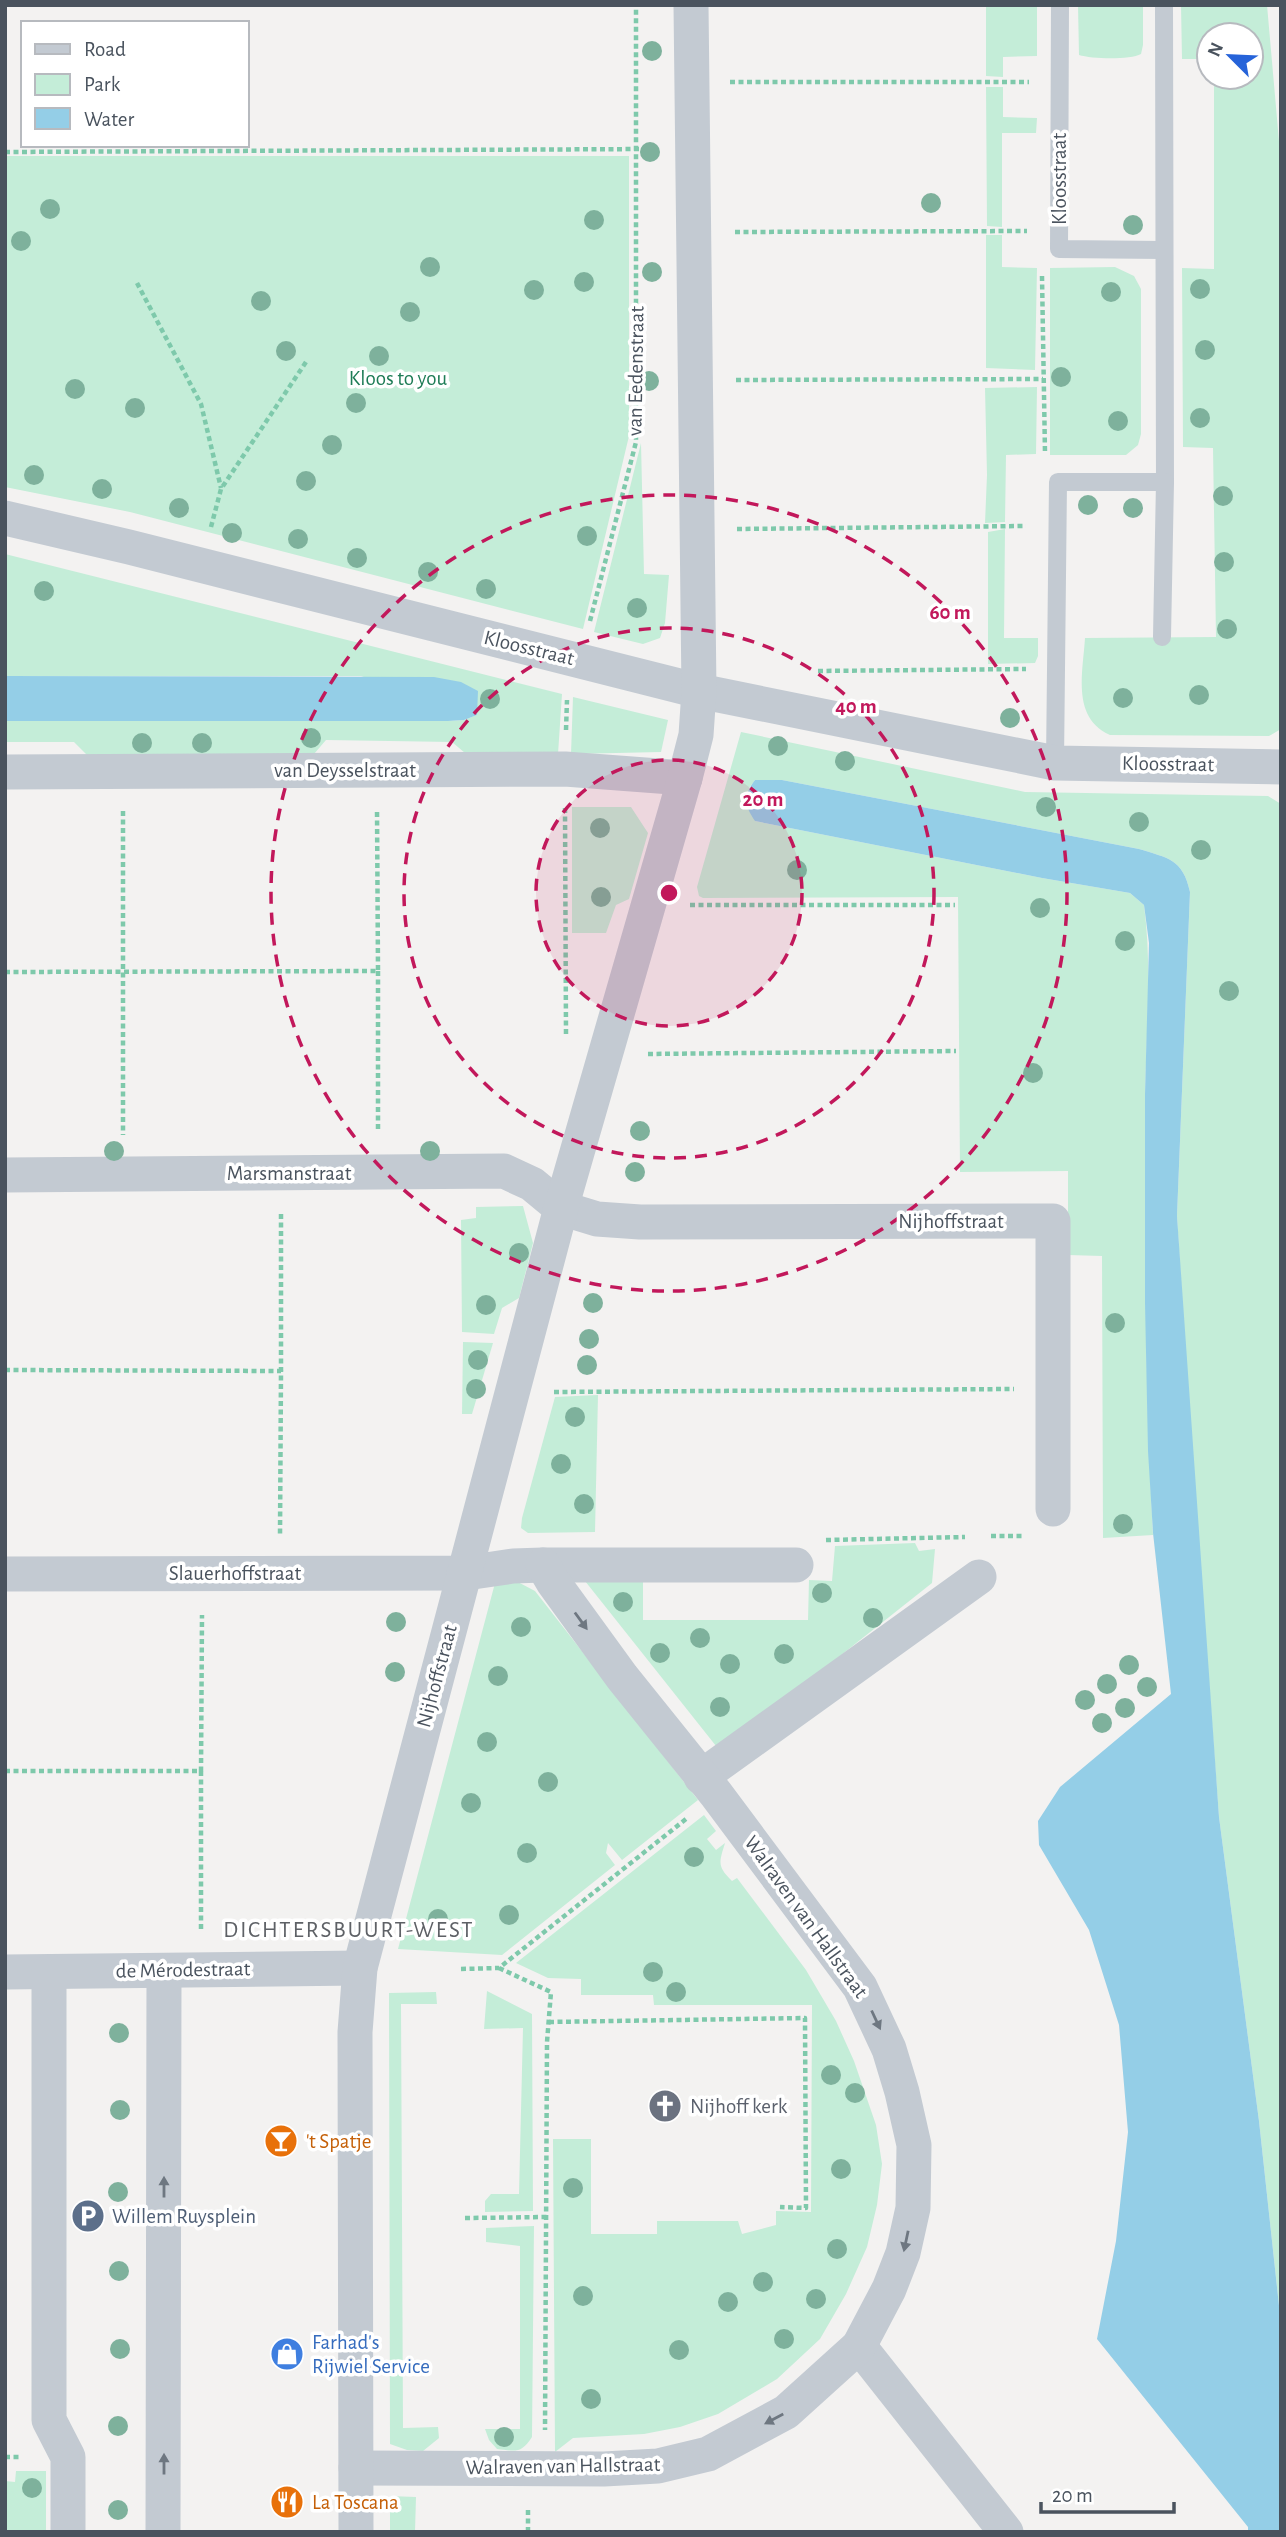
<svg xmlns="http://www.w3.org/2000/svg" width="1286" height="2537" font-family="'Alegreya Sans',sans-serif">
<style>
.green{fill:#c4edd8}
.water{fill:#94cee7}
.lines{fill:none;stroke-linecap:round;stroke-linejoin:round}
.path{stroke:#7ec9ab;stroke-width:4.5;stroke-dasharray:5 3.5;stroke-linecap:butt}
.lane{stroke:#c3cad2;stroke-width:18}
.street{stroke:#c3cad2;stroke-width:35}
.tree{fill:#7eb19c}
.oneway{fill:#6e7781}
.ring{fill:none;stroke:#c2185b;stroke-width:3.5;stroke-dasharray:12 9}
.labels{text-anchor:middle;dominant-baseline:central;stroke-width:7;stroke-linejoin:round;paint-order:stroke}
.street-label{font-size:21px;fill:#4a535e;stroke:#fff}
.park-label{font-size:21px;fill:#1e7c56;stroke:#fff}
.worship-label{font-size:21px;fill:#5b616d;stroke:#fff;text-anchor:start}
.food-label{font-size:21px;fill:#c56008;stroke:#fff;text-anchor:start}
.service-label{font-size:21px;fill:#4e5e75;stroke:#fff;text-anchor:start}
.shop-label{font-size:21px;fill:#366cbe;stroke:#fff;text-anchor:start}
.neighbourhood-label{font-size:23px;letter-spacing:2px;fill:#5e6166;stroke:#fff}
.centre{fill:#c2185b;stroke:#fff;stroke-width:3.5}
.ring-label{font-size:21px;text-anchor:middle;font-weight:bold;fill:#c2185b;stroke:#fff;stroke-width:7;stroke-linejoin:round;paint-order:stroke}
</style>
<rect width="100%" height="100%" fill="#f3f2f1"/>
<g class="green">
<path d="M986,5H1037V56L1003,57V77L986,76Z"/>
<path d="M1078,5H1143V45L1141,54C1130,60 1092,59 1079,55Z"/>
<path d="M1181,5H1267L1281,164V729L1269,736L1110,735C1071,718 1083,672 1085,638L1216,637L1213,448L1183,447L1182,268L1214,269V77H1251V35H1209V59H1182Z"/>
<path d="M986,87H1003V117L1037,118L1036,133H1002V227L987,226Z"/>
<path d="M5,156H629V436L583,629L130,512L5,487Z"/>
<path d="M986,235H1002V267L1037,268L1035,370L986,368Z"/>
<path d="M1115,267L1134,276L1141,289V434L1138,445L1126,455H1050V268Z"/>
<path d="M1037,387L1036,454L1006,455L1005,522L985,523L987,475L985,388Z"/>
<path d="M641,443L644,574L669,575L665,623L660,638L643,644L594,632Z"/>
<path d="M1005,529L1004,638H1038V656L1035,663L988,664V532Z"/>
<path d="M5,554L562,694L558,754L465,753L452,742L326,740L314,754L88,756L74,742H5V721H448L464,720L477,715L361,676H5Z"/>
<path d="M573,697L668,720L661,752L571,754Z"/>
<path d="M741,732L1025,792L1268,796L1281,804V2324L1259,2121L1219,1817L1189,1415L1177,1216L1190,892C1183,859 1168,858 1139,849L782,780H755L749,788L755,821L1042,878L1130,893L1144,905C1153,973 1145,1043 1145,1111C1145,1253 1145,1394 1153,1535L1103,1538L1102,1256L1068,1255V1171L960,1172L958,897L703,898L699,896L697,887Z"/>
<path d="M572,807H631L648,833L629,899L616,905L606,933H572Z"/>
<path d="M523,1206L533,1243L519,1298L502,1308L494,1334L462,1332L461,1220L476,1218V1207Z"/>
<path d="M463,1342L493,1343L472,1414H462Z"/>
<path d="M598,1395L595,1532L528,1533L521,1528L522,1518L555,1397Z"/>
<path d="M915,1543L919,1551L935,1549L932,1583L720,1751L585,1581H643V1620H808L809,1580L832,1581L835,1546Z"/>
<path d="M514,1580L535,1591L698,1800L622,1860L608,1843L606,1853L615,1865L502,1955L398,1949L495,1583Z"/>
<path d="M704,1815L716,1831L707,1839L716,1850L725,1843C719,1863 717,1866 732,1881L737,1878L806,1970L836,2021L854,2061L876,2125L882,2164L877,2205L867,2247L846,2294L820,2339L777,2379L718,2414L680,2427L644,2434L573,2438L555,2452L553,2139H591V2234H657V2221H738L742,2234L776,2225V2211L811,2212L812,2005H654L653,1995H581V1979L548,1978L516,1963Z"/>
<path d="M487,1991L532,2014L533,2211L485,2212V2201L491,2194H519L523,2028L484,2029Z"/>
<path d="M436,1992L437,2004H401L403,2428L438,2427L439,2438L423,2451L407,2450L390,2444L389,1993Z"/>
<path d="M534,2226L532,2437C521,2454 516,2451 497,2449L489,2440L485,2429H520V2246L486,2242V2228Z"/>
<path d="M16,2471H46V2532H5V2481L15,2482Z"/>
<path d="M390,2496L416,2497L415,2532H390Z"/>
</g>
<g class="water">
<path d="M5,676L434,677L461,682L478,691L477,715L464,720L448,721H5Z"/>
<path d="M755,780H782L1139,849C1168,858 1183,859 1190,892L1177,1216L1219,1817L1259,2121L1281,2324V2532H1248V2527L1097,2339L1116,2241L1128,2132L1119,2025L1089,1930L1039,1845L1038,1821L1060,1787L1171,1694L1153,1533L1148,1451L1145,1303V1094L1149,943L1144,905L1130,893L1042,878L755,821C744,805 743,796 755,780Z"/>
</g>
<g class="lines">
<g class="path">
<path d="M730,82H1029"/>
<path d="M5,152L652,149"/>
<path d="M735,232L1027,231"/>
<path d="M1042,276L1045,453"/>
<path d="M137,283L201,404L221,488"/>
<path d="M736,380L1043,379"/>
<path d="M211,527L221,489L306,362"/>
<path d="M737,529L1026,526"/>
<path d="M590,621L636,442V5"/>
<path d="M818,671L1026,669"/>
<path d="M566,730L567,700"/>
<path d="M565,808L566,1034"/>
<path d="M123,811V1135"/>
<path d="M690,905H955"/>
<path d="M378,971V1132"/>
<path d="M5,972L378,971L377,809"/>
<path d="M648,1054L956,1051"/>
<path d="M281,1214V1371"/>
<path d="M5,1370L281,1371L280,1535"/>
<path d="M554,1392L1014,1389"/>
<path d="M991,1536H1024"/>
<path d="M826,1540L965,1537"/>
<path d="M5,1771H201L202,1615"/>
<path d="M201,1771V1931"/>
<path d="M499,1968L551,1992L547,2042L545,2430"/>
<path d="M461,1969L499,1968L686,1819"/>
<path d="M549,2022L805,2018L806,2208L780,2207"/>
<path d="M465,2218L547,2217"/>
<path d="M5,2457H22"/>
<path d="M528,2532V2510"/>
</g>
<g class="lane">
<path d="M1060,5L1059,249L1163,250"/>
<path d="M1162,637L1165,482L1164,5"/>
<path d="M1055,763L1058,482H1165"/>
</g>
<g class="street">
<path d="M5,518L129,547L699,691L1055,763L1281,767"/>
<path d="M5,772L565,769L685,778"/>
<path d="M5,1175L504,1171L532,1184L561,1208L597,1219L640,1222L1053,1221V1509"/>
<path d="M5,1574L466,1573L513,1566L543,1565H796"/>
<path d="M701,1777L979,1577"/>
<path d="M5,1972L360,1968"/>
<path d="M49,1972V2420L68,2457V2532"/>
<path d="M859,2346L1006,2532"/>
<path d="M356,2468L604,2469L658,2466L708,2454L786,2412L859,2346L889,2289L903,2253L913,2208L914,2145L902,2092L889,2049L860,1987L716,1794L622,1677L553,1582L543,1565"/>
<path d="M163,2532L164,1971"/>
<path d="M356,2532L355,2032L360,1968L561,1208L685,778L696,735L699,691L691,5"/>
</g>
</g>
<g class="tree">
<circle cx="652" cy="51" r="10"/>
<circle cx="650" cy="152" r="10"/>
<circle cx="931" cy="203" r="10"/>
<circle cx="50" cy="209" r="10"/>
<circle cx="594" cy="220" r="10"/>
<circle cx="1133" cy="225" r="10"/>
<circle cx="21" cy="241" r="10"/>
<circle cx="430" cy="267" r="10"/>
<circle cx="652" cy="272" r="10"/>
<circle cx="584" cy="282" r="10"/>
<circle cx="1200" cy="289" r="10"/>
<circle cx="534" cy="290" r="10"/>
<circle cx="1111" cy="292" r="10"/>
<circle cx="261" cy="301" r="10"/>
<circle cx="410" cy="312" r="10"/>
<circle cx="1205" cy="350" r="10"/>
<circle cx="286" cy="351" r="10"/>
<circle cx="379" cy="356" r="10"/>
<circle cx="1061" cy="377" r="10"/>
<circle cx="649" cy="381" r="10"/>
<circle cx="75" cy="389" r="10"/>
<circle cx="356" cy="403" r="10"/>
<circle cx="135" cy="408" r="10"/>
<circle cx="1200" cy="418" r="10"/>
<circle cx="1118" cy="421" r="10"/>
<circle cx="332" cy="445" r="10"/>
<circle cx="34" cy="475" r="10"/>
<circle cx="306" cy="481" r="10"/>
<circle cx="102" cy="489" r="10"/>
<circle cx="1223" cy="496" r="10"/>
<circle cx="1088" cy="505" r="10"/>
<circle cx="179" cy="508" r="10"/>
<circle cx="1133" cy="508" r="10"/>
<circle cx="232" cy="533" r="10"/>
<circle cx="587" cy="536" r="10"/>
<circle cx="298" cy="539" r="10"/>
<circle cx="357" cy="558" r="10"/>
<circle cx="1224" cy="562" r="10"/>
<circle cx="428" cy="572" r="10"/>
<circle cx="486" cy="589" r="10"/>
<circle cx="44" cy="591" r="10"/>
<circle cx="637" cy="608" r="10"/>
<circle cx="1227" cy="629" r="10"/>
<circle cx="1199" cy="695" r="10"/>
<circle cx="1123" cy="698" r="10"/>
<circle cx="490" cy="699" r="10"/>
<circle cx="1010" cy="718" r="10"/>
<circle cx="311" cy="738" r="10"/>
<circle cx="142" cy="743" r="10"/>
<circle cx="202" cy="743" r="10"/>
<circle cx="778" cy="746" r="10"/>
<circle cx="845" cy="761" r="10"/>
<circle cx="1046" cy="807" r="10"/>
<circle cx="1139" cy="822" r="10"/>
<circle cx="600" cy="828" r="10"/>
<circle cx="1201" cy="850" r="10"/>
<circle cx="797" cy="870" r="10"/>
<circle cx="601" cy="897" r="10"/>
<circle cx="1040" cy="908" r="10"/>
<circle cx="1125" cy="941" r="10"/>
<circle cx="1229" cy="991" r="10"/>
<circle cx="1033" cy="1073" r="10"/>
<circle cx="640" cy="1131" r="10"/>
<circle cx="114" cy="1151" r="10"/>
<circle cx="430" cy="1151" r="10"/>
<circle cx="635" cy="1172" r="10"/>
<circle cx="519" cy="1253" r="10"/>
<circle cx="593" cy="1303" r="10"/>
<circle cx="486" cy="1305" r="10"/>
<circle cx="1115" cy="1323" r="10"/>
<circle cx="589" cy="1339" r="10"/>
<circle cx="478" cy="1360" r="10"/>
<circle cx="587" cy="1365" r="10"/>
<circle cx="476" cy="1389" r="10"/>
<circle cx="575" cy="1417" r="10"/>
<circle cx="561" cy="1464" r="10"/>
<circle cx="584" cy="1504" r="10"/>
<circle cx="1123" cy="1524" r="10"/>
<circle cx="822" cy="1593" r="10"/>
<circle cx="623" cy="1602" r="10"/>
<circle cx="873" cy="1618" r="10"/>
<circle cx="396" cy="1622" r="10"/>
<circle cx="521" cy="1627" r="10"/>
<circle cx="700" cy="1638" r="10"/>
<circle cx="660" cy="1653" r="10"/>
<circle cx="784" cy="1654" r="10"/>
<circle cx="730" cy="1664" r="10"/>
<circle cx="1129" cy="1665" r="10"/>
<circle cx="395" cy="1672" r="10"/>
<circle cx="498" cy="1676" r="10"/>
<circle cx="1107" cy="1684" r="10"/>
<circle cx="1147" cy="1687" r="10"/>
<circle cx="1085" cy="1700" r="10"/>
<circle cx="720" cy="1707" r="10"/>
<circle cx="1125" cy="1708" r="10"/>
<circle cx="1102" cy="1723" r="10"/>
<circle cx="487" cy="1742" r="10"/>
<circle cx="548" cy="1782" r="10"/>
<circle cx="471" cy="1803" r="10"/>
<circle cx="527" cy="1853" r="10"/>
<circle cx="694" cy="1857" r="10"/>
<circle cx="509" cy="1915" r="10"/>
<circle cx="438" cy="1919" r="10"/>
<circle cx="653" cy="1972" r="10"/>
<circle cx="676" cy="1992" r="10"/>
<circle cx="119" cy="2033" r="10"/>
<circle cx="831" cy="2075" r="10"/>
<circle cx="855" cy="2093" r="10"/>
<circle cx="120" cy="2110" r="10"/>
<circle cx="841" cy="2169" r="10"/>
<circle cx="573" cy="2188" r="10"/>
<circle cx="118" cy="2192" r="10"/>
<circle cx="837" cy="2249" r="10"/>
<circle cx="119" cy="2271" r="10"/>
<circle cx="763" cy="2282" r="10"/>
<circle cx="583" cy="2296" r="10"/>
<circle cx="816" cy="2299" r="10"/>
<circle cx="728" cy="2302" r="10"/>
<circle cx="784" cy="2339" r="10"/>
<circle cx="120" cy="2349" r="10"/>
<circle cx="679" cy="2350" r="10"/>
<circle cx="591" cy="2399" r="10"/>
<circle cx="118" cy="2426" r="10"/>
<circle cx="504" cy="2437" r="10"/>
<circle cx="32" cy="2488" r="10"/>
<circle cx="118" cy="2510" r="10"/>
</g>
<defs><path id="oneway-solid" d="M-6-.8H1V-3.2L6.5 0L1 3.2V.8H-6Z" transform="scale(1.75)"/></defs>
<g class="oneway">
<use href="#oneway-solid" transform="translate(581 1621) rotate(54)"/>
<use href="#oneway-solid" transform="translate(876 2020) rotate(65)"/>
<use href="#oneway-solid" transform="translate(164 2187) rotate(-90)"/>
<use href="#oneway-solid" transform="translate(906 2241) rotate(102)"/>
<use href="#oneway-solid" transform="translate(774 2419) rotate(152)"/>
<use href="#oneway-solid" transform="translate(164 2464) rotate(-90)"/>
</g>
<circle cx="669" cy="893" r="133" fill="#c2185b" fill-opacity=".12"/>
<g class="ring">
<circle cx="669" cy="893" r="133"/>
<circle cx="669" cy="893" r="265"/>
<circle cx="669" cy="893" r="398"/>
</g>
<defs>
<symbol id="church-disc" viewBox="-11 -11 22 22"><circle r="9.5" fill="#6b7280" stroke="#fff"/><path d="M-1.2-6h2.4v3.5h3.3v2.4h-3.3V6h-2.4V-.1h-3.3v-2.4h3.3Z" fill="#fff"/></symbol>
<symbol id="bar-disc" viewBox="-11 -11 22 22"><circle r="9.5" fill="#e8710a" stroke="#fff"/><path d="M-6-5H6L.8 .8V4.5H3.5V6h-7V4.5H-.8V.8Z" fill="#fff"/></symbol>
<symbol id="parking-disc" viewBox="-11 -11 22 22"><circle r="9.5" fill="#5c6f8a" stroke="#fff"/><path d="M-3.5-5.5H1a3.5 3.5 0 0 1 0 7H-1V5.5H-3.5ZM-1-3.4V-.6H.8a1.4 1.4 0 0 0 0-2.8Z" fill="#fff"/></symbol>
<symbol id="shop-disc" viewBox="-11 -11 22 22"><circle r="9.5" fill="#3f7fe0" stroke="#fff"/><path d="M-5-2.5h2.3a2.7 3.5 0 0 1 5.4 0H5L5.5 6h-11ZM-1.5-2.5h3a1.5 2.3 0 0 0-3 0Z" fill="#fff"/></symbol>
<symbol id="restaurant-disc" viewBox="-11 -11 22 22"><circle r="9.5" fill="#e8710a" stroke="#fff"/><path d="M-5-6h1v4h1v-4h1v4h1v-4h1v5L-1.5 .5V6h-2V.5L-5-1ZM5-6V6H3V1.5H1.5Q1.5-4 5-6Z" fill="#fff"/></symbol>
</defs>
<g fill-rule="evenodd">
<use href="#church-disc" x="646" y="2087" width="38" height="38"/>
<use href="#bar-disc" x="262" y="2122" width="38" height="38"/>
<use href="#parking-disc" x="69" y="2197" width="38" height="38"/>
<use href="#shop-disc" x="268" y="2335" width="38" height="38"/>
<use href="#restaurant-disc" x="268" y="2483" width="38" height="38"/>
</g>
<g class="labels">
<g class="street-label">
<text transform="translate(1059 179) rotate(-90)">Kloosstraat</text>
<text transform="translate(636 371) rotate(-89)">van Eedenstraat</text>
<text transform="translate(529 648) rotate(14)">Kloosstraat</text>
<text transform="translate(1168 764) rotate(1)">Kloosstraat</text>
<text x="345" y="770">van Deysselstraat</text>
<text x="289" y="1173">Marsmanstraat</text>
<text x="951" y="1221">Nijhoffstraat</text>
<text x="235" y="1573">Slauerhoffstraat</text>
<text transform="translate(437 1676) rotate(-75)">Nijhoffstraat</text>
<text transform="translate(806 1917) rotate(54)">Walraven van Hallstraat</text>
<text transform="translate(183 1970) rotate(-1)">de Mérodestraat</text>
<text transform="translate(563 2466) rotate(-1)">Walraven van Hallstraat</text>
</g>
<g class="park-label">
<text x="398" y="378">Kloos to you</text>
</g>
<g class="worship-label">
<text x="690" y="2106">Nijhoff kerk</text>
</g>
<g class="food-label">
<text x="306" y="2141">'t Spatje</text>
<text x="312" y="2502">La Toscana</text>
</g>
<g class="service-label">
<text x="112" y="2216">Willem Ruysplein</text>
</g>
<g class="shop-label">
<text x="312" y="2342">Farhad's<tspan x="312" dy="24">Rijwiel Service</tspan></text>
</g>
<g class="neighbourhood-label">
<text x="349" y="1930">DICHTERSBUURT-WEST</text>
</g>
</g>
<circle cx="669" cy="893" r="10" class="centre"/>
<g class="ring-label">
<text x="950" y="619">60 m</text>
<text x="856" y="713">40 m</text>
<text x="763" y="806">20 m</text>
</g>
<rect width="1286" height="2537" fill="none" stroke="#4a535e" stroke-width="14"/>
<rect x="21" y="21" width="228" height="126" fill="#ffffff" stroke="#b7babf" stroke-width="2"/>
<rect x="35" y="44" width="35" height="10" fill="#c3cad2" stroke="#b7babf" stroke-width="2"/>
<text x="84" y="56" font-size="21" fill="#4a535e">Road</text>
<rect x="35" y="74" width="35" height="21" fill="#c4edd8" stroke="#b7babf" stroke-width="2"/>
<text x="84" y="91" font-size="21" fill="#4a535e">Park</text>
<rect x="35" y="108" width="35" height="21" fill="#94cee7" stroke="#b7babf" stroke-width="2"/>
<text x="84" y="126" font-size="21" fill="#4a535e">Water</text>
<g transform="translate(1230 56) rotate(294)"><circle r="33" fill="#ffffff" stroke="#b7babf" stroke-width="2"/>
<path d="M0-5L12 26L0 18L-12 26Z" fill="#2663d9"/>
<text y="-10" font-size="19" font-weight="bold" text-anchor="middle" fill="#4a535e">N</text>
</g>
<path d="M1041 2502v10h133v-10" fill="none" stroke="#4a535e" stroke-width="3.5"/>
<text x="1052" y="2502" font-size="21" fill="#4a535e" stroke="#ffffff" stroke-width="5" paint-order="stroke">20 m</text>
</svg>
